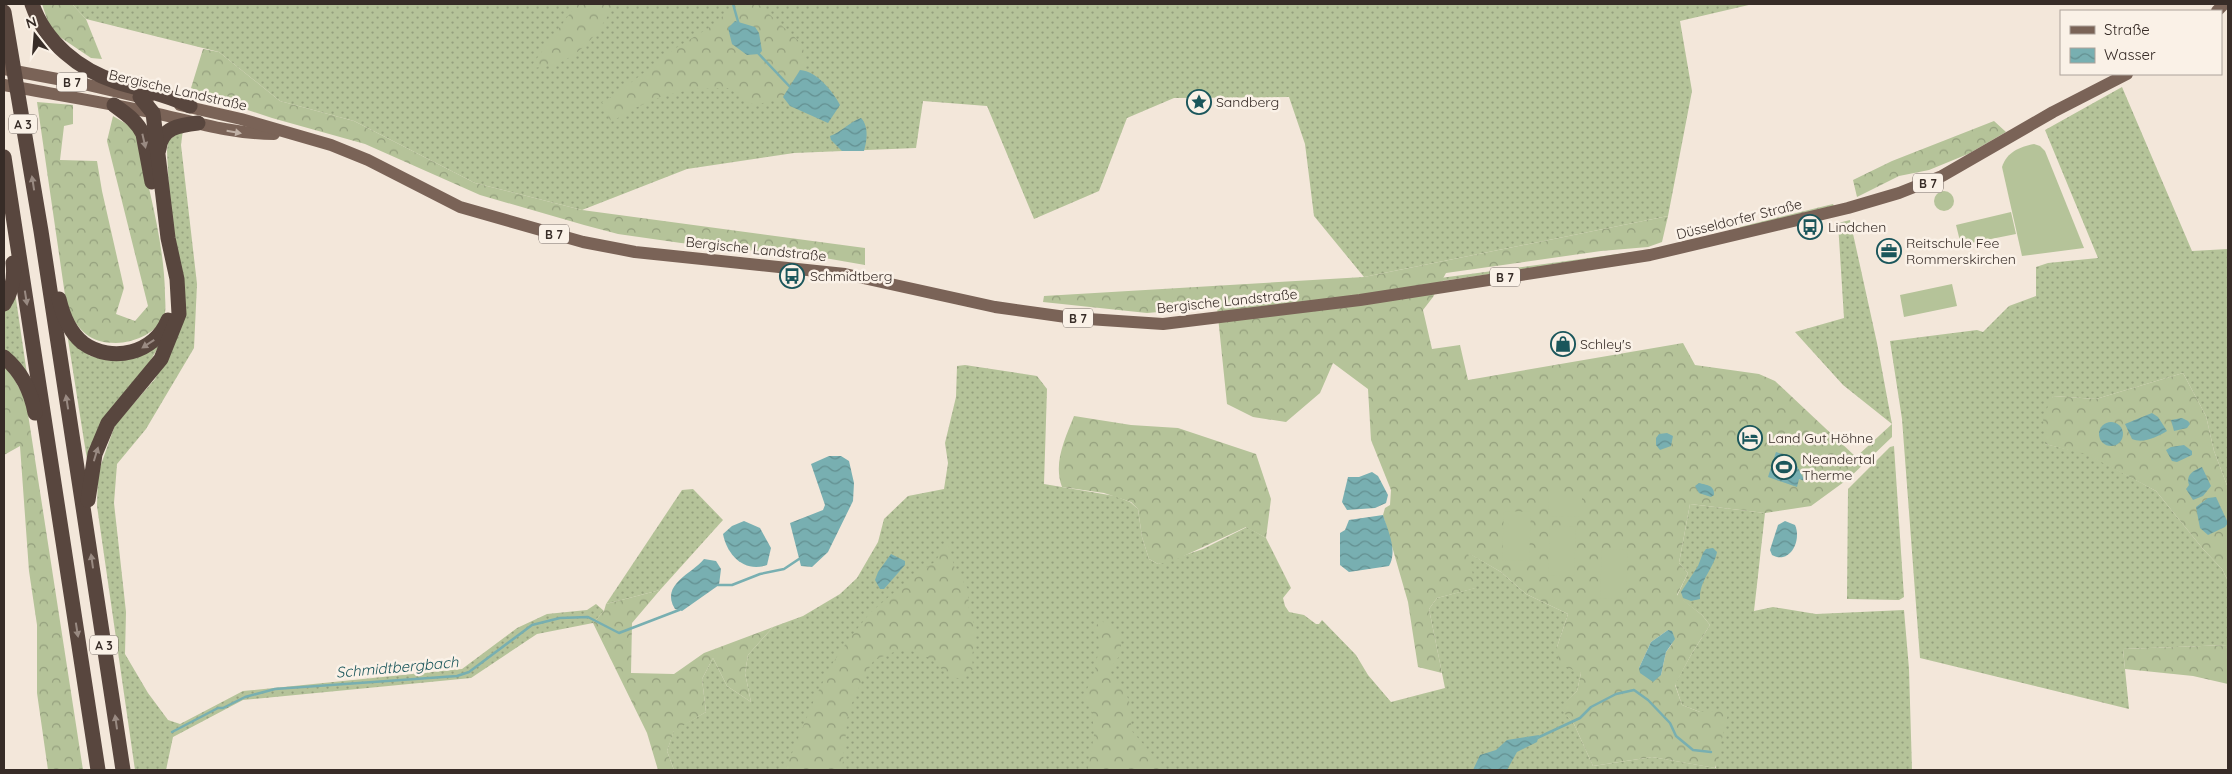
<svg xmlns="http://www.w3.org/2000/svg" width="2232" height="774" font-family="Quicksand,sans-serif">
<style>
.grass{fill:url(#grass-dots)}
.forest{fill:url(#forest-crowns);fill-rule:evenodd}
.pitch{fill:#b5c399}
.water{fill:url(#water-waves)}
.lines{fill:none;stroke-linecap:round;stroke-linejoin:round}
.stream{stroke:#78afb1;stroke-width:2.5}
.primary{stroke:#7a6357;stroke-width:12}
.highway{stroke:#58463e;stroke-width:15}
.oneway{fill:#c0b1a6}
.oneway2{fill:#998a82}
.labels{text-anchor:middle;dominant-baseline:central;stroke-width:5;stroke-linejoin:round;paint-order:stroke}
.shield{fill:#faf1e7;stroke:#726761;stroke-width:1}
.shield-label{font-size:12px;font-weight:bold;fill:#372c27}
.street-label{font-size:14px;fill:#372c27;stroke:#faf1e7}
.poi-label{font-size:14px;fill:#372c27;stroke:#faf1e7;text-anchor:start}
.water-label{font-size:15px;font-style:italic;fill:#1a565b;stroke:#faf1e7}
</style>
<defs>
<pattern id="grass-dots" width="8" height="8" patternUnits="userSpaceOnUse" patternTransform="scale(1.25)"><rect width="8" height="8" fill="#b5c399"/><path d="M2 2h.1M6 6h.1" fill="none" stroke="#949f7d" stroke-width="1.8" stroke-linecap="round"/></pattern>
<pattern id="forest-crowns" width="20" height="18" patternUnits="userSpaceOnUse" patternTransform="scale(1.25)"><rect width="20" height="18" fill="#b5c399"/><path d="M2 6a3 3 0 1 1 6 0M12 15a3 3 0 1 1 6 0" fill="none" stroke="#949f7d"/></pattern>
<pattern id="water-waves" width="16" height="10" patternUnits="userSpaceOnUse" patternTransform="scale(1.25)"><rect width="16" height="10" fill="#78afb1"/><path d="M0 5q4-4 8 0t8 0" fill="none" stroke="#638f90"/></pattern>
</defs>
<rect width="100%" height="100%" fill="#f3e7da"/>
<g class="grass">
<path d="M72,4H1753L1680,21L1692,91L1668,216L1364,277L1314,216L1305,144L1289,97L1174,98L1127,118L1099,191L1034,219L987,106L923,101L916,148L794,153L687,169L582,210L475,183L354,121L280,101L219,52L86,19Z"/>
<path d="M2122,87L2192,251L2228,249V488L2214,451L2206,416L2183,373L2096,399L2053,396L2045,444L2088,454L2156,491L2203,549L2222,569L2228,581V645L2123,649L2129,709L1920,658L1902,419L1890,341L1977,330L1983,332L2009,306L2036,296V267L2048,263L2098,258L2045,130Z"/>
<path d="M183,129L181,145L197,284L194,348L146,429L117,464L114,503L126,612L125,654L148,693L168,720L180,724L243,691L462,669L517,628L547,614L587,610L596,604L604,611L593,623L537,634L471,678L243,700L173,737L166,770H135L97,506L98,473L115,425L155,379L176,336L167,151L168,141Z"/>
<path d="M1833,204L1834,206L1740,229V227Z"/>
<path d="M1850,220L1877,343L1892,424L1843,385L1795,332L1844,318L1838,223Z"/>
<path d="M1640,251L1620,255L1327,298L1388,285Z"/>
<path d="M15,292L28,381L4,352V308Z"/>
<path d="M67,333L90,356L120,361L162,341L88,466Z"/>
<path d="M965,365L1037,376L1047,389L1044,484L1115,496L1130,502L1138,509L1142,537L1149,559L1158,564L1203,549L1247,527L1266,538L1291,588L1283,598L1285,606L1289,612L1304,615L1316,624H1319L1322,620L1356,655L1368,675L1391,702L1445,688L1429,609L1437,598L1475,588L1467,552L1501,572L1526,594L1568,614L1557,647L1581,673L1577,691L1561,708L1574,724L1593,766L1652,757L1716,768L1700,712L1682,705L1675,684L1692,653L1710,625L1702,615L1677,596L1688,573L1679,563L1690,504L1765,513L1754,611L1773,607L1816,614L1904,610L1909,669L1912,770H674L667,751L674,730L706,712L702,679L713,658L727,686L751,702L745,673L748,655L773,627L803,616L840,594L857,578L878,542L884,519L908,496L944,489L948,463L945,443L956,397L957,366Z"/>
<path d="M1894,446L1904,597L1899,600L1847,599L1848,489L1890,447Z"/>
<path d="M693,489L723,520L660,590L606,604L682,490Z"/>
</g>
<g class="forest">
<path d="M42,4H72L86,19L102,59L91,58L51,31Z"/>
<path d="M577,4H614C602,29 583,54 556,64C548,67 537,67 529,69Z"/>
<path d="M734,4H758L801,43L807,61L784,98L754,105L728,88L693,89L663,96L635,108L611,122L602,102L616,94L676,48L715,24Z"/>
<path d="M203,49L219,52L280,101L354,121L475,183L582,210L865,248V265L819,257V255H814V257L681,243L618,234L584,225L480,195L365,144L272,118L205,96L191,88Z"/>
<path d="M37,102L73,105V124L64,126L60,160L97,161L102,191L124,288L116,314L135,321L148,306L107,141L113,116L135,129C147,183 164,239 165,294C165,299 166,307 165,313C160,332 134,343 116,343C89,343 80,331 67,309Z"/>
<path d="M1994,121L2006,132L1968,154L1929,170L1899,176L1857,197L1853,180L1892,161Z"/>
<path d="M1668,216L1662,242L1648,247L1601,251L1446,273L1433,297L1423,310L1432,349L1460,345L1468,380L1683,343L1695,365L1759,374L1775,381L1856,457L1892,424V437L1848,479L1811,506L1765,513L1690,504L1679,563L1688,573L1677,595L1702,615L1710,625L1692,653L1675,685L1682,705L1700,712L1729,710L1715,768L1652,757L1593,766L1574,724L1560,708L1577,691L1581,673L1559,664L1557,647L1568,614L1526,594L1501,572L1468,553L1476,588L1437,598L1429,609L1442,673L1418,667L1408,602L1383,515L1385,508L1390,505L1391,490L1371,440L1368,389L1333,363L1320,393L1286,422L1253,417L1227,404L1217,307L1147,313L1043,302L1044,296L1364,277ZM1668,630L1672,644L1666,652L1661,675L1639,668L1651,642Z"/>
<path d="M4,365L11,373L26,401L83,770H48L37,693V625L29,571L20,446L4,455Z"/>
<path d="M2183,373L2206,416L2214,451L2228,488V581L2222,569L2203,549L2156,491L2088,455L2045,444L2043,417L2053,396L2096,399Z"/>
<path d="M1074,416L1131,425L1178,428L1256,454L1271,499L1266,538L1246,527L1173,561L1158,564L1149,559L1142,537L1138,509L1131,502L1104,493L1062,487C1053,463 1065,439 1074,416Z"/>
<path d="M948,544L955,569L968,589L969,612L977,630L972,656L973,669L962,679L950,677L930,658L904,648L874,660L863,678L848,713L842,770H785L814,700L832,664L849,639L870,613L912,577L936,561L944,545Z"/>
<path d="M660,590L632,623L631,673L674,674L704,653L773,627L748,655L745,673L751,702L727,686L713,658L702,679L706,712L674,731L667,751L674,770H658L647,733L593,623L604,611L606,604Z"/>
<path d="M1101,620L1121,636V654L1108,671C1129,697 1132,696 1131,730L1166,770H1088L1094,735L1092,711L1084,695L1094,675L1100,642L1095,627Z"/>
<path d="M2228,645V684L2193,676L2125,669L2123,649Z"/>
</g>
<g class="pitch">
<path d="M2034,144L2040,146L2045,151L2084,248L2022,256L2002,167C2007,152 2019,147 2034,144Z"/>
<circle cx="1944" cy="201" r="10"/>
<path d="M2011,212L2016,234L1961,245L1956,225Z"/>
<path d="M1952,284L1957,306L1904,317L1900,295Z"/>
<path d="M1548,496H1582V516L1549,517Z"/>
<path d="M1504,511L1531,512L1529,561L1502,560Z"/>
<path d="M1550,526L1576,527L1574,576L1548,575Z"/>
<path d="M1602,549L1628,550L1626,599L1600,598Z"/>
</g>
<g class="water">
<path d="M735,21L755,27L759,33L762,51L759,54L747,55L732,44L728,28Z"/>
<path d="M800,70C817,71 833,92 840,105L828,123L790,106L783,97Z"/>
<path d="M861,118C869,126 867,141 864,151H842L831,140L830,136C842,132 849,122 861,118Z"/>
<path d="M2152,413L2158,417L2167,431C2157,437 2143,444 2132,439L2125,424Z"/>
<path d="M2182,418L2188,421L2190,424L2187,428L2174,431L2171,420Z"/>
<circle cx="2111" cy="434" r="12"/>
<path d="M1667,433L1673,436L1671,446L1660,450L1656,445V438L1659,434Z"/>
<path d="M2184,445L2192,451V455L2177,462L2172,461L2166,450L2171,447Z"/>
<path d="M1776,452L1792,457L1805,481L1799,479L1797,487L1768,477Z"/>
<path d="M829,456H841L849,461L854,483L853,501L828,552L812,567L801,566L790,523L823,510L825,505L811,464Z"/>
<path d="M2202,467L2211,486L2203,496L2193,500L2186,489L2189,485C2186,474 2193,471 2202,467Z"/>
<path d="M1372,472L1378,476L1388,495L1386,503L1375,508L1347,510L1342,502L1348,477H1359Z"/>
<path d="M1699,483C1706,485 1715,485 1714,495L1711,497L1699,493L1695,486Z"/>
<path d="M2216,497L2228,523L2225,527L2208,535L2200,528L2196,507L2208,498Z"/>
<path d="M1383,515C1388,531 1398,551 1389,566L1349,572L1340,565V533L1345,530L1349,520Z"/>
<path d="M744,521L760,528L771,548L767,565C744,573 727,555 723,534L732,526Z"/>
<path d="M1785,521L1795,525C1802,540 1790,565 1772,555L1770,550L1778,525Z"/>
<path d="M1713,548L1717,552C1714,568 1699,581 1700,599L1691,601L1683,598L1681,592L1698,566L1703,553L1706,549Z"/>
<path d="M891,554L905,561V565L884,589H880L875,580L878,572Z"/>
<path d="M704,559L716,561L721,569L719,585L682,611L675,609C660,584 692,574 704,559Z"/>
<path d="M1668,630L1672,631L1675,639L1666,652L1661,675L1653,682L1640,673L1639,668L1651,642Z"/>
<path d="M1539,735L1537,742L1517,752L1507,770H1473L1480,755L1496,750L1507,740Z"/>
</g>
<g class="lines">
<g class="stream">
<path d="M733,4L739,25"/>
<path d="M757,52L791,88"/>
<path d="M718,585H732L760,574L784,569L802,557"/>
<path d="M172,732L218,708H223L245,697L275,689L457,676L469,672L532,625L560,618L588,617L619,633L679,610L681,608"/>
<path d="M1535,739L1580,718L1591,707L1616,694L1634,690L1648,700L1670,723L1676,736L1693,750L1711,752"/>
</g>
<g class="primary">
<path d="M2217,11L2224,4"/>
<path d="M4,69L84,84L148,99"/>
<path d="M4,85C53,94 102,102 150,112C191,121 231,134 274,134"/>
<path d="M180,105L241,119L331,145L368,160L460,207L583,242L635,252L845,274L995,307L1073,318L1163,324L1360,300L1650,255L1848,208L1899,193L1942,176L2053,112L2127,74"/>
</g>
<g class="highway">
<path d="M32,4C45,42 79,70 117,82C142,90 166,94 190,106"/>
<path d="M4,12L41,231L123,770"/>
<path d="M114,105C126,114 136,120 143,134L152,182"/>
<path d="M159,149C161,128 179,125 198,123"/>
<path d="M4,157L98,770"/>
<path d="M59,299C63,316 69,332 83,343C112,364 155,353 168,320"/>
<path d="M4,304C12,291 15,278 13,263"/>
<path d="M4,357C22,372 31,391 35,413"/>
<path d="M88,500L95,454L108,423L161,359L179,314L177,279L168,238L153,113L140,97"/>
</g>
</g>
<defs><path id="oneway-solid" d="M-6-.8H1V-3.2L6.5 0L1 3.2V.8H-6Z" transform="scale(1.25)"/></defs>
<use class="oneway" href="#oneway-solid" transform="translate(234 132) rotate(10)"/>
<g class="oneway2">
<use href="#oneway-solid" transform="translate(144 141) rotate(77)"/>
<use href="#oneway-solid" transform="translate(33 183) rotate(-99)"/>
<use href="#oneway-solid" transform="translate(26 298) rotate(81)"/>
<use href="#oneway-solid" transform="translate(148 344) rotate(147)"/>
<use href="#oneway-solid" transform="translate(67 402) rotate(-99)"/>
<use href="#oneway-solid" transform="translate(96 454) rotate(-73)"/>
<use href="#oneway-solid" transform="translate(92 561) rotate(-98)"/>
<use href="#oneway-solid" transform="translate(77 630) rotate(81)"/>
<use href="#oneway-solid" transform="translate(116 722) rotate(-98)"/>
</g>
<defs>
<symbol id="sight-ring" viewBox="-11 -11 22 22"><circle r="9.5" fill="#faf1e7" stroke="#1a565b" stroke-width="1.5"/><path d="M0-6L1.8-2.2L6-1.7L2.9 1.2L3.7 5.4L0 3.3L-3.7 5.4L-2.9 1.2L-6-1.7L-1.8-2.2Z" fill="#1a565b"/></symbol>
<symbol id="bus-ring" viewBox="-11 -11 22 22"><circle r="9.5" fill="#faf1e7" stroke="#1a565b" stroke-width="1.5"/><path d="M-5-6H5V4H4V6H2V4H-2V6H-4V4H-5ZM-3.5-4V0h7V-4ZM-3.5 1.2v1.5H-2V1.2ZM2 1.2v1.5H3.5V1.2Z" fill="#1a565b"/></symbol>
<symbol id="office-ring" viewBox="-11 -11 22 22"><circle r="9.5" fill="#faf1e7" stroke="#1a565b" stroke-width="1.5"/><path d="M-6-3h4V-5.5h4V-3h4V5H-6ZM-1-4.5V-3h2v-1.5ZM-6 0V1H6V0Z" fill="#1a565b"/></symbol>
<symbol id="shop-ring" viewBox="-11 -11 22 22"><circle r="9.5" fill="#faf1e7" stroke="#1a565b" stroke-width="1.5"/><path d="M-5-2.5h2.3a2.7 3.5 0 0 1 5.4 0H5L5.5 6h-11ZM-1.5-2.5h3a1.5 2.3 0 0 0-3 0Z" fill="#1a565b"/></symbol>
<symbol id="hotel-ring" viewBox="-11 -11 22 22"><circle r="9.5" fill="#faf1e7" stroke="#1a565b" stroke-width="1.5"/><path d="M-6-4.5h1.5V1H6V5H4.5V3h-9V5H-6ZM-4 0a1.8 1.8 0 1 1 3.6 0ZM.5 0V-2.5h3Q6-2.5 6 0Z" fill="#1a565b"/></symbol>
<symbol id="stadium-ring" viewBox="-11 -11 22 22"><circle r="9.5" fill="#faf1e7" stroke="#1a565b" stroke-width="1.5"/><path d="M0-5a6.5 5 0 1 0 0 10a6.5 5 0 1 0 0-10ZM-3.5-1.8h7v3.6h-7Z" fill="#1a565b"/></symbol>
</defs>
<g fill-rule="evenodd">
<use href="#sight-ring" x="1185" y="88" width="28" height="28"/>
<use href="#bus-ring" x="1796" y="213" width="28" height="28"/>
<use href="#office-ring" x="1875" y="237" width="28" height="28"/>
<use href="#bus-ring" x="778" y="262" width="28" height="28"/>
<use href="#shop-ring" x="1549" y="330" width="28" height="28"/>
<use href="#hotel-ring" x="1736" y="424" width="28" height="28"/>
<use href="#stadium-ring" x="1770" y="453" width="28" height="28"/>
</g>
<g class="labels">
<g class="shield">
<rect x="57" y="72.5" width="30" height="19" rx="4"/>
<rect x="9" y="114.5" width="28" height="19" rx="4"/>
<rect x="1913" y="173.5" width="30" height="19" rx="4"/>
<rect x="539" y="224.5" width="30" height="19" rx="4"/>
<rect x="1490" y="267.5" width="30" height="19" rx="4"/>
<rect x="1063" y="308.5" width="30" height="19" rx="4"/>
<rect x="90" y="635.5" width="28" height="19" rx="4"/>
</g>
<g class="shield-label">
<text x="72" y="82">B 7</text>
<text x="23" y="124">A 3</text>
<text x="1928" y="183">B 7</text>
<text x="554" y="234">B 7</text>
<text x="1505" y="277">B 7</text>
<text x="1078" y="318">B 7</text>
<text x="104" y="645">A 3</text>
</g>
<g class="street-label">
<text transform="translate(178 90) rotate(13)">Bergische Landstraße</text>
<text transform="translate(1739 219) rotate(-14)">Düsseldorfer Straße</text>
<text transform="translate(756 249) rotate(6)">Bergische Landstraße</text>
<text transform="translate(1227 301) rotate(-6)">Bergische Landstraße</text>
</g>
<g class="poi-label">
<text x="1216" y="102">Sandberg</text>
<text x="1828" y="227">Lindchen</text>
<text x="1906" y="243">Reitschule Fee<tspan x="1906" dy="16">Rommerskirchen</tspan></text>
<text x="810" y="276">Schmidtberg</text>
<text x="1580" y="344">Schley's</text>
<text x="1768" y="438">Land Gut Höhne</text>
<text x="1802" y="459">Neandertal<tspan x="1802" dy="16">Therme</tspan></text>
</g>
<g class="water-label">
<text transform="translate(397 667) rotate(-5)">Schmidtbergbach</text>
</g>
</g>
<rect width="2232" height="774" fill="none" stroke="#372c27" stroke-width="10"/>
<rect x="2060" y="10" width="162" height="65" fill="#faf1e7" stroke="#aca29a"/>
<rect x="2070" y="26" width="25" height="8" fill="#7a6357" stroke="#aca29a"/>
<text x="2104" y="35" font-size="15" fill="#372c27">Straße</text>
<rect x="2070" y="48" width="25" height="15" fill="url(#water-waves)" stroke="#aca29a"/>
<text x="2104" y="60" font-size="15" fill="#372c27">Wasser</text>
<g transform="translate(35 35) rotate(343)" stroke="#faf1e7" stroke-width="4" paint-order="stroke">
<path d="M0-4L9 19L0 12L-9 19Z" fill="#372c27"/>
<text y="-8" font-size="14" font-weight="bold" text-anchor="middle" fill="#372c27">N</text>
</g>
</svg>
